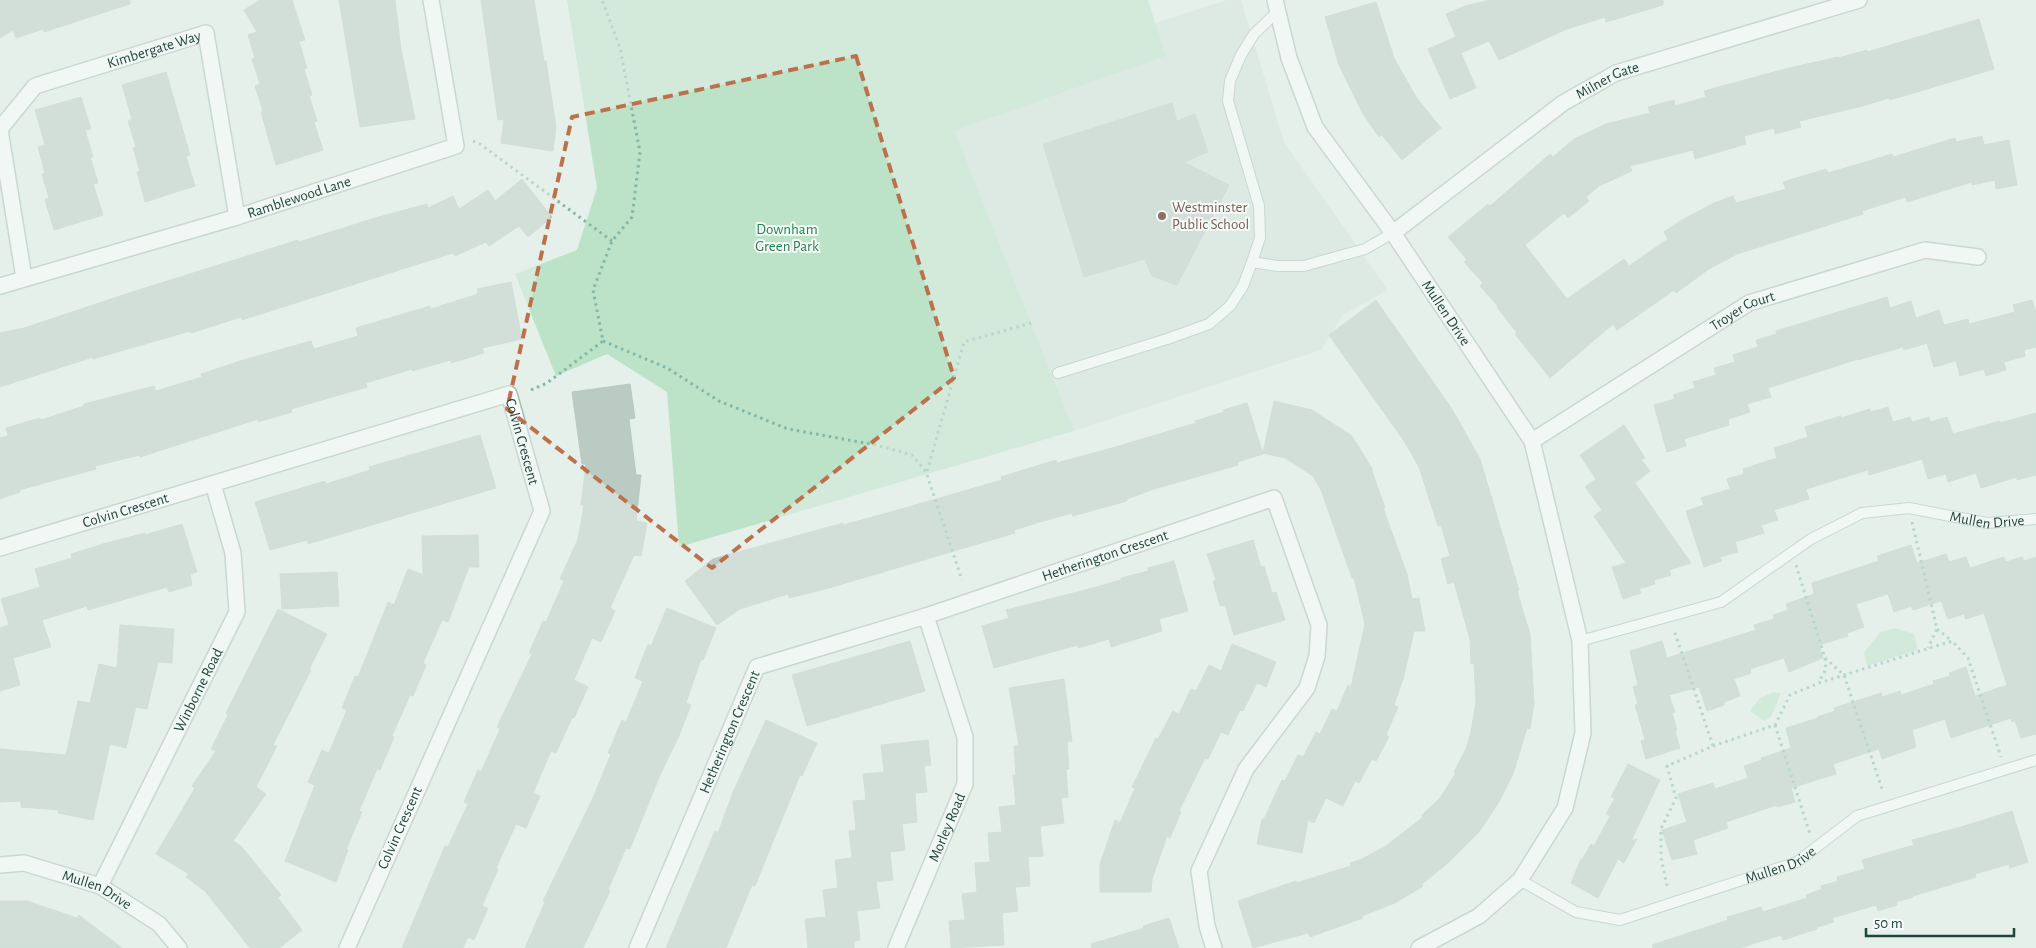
<svg xmlns="http://www.w3.org/2000/svg" width="2036" height="948" font-family="'Alegreya Sans',sans-serif">
<style>
.built{fill:#d3e0da}
.green{fill:#bce3c8}
.building{fill:#bacbc4;stroke:#b6cac3}
.lines{fill:none;stroke-linecap:round;stroke-linejoin:round}
.service-casing{stroke:#a6b9b3;stroke-width:12}
.minor-casing{stroke:#a6b9b3;stroke-width:18}
.tertiary-casing{stroke:#a6b9b3;stroke-width:18}
.path{stroke:#82b7a8;stroke-width:3;stroke-dasharray:2.5 4;stroke-linecap:butt}
.service{stroke:#fff;stroke-width:10}
.minor{stroke:#fff;stroke-width:15}
.tertiary{stroke:#fff;stroke-width:15}
.marked{fill:none;stroke:#bc714d;stroke-width:4;stroke-dasharray:10 6;stroke-linejoin:round}
.education-dot{fill:#8d6e63;stroke:#f6fbf9;stroke-width:2}
.labels{text-anchor:middle;dominant-baseline:central;stroke-width:4;stroke-linejoin:round;paint-order:stroke}
.street-label{font-size:15px;fill:#21443c;stroke:#f6fbf9}
.education-label{font-size:15px;fill:#785e54;stroke:#f6fbf9;text-anchor:start}
.park-label{font-size:15px;fill:#26804c;stroke:#f6fbf9}
</style>
<rect width="100%" height="100%" fill="#e5f0eb"/>
<path class="built" d="M1227,0H1241L1284,142L1388,290L1343,315L1321,350L1074,431L955,131L1166,56L1155,23Z"/>
<g class="green">
<path d="M567,0H1148L1166,56L955,131L1074,431L679,547L667,392L607,354L556,376L515,274L577,250L597,188Z"/>
<path d="M1895,628L1914,634L1918,650L1867,666L1864,653L1880,632Z"/>
<path d="M1773,692L1781,693L1771,717L1764,721L1750,711L1759,699Z"/>
</g>
<g class="building">
<path d="M0,0H130V4L44,32L43,29L16,38L13,30L0,38Z"/>
<path d="M260,0H292L305,40L299,42L307,68L304,69L312,95L309,96L317,121L314,122L323,150L276,165L261,112L263,111L255,86L260,84L252,59L255,58L248,35L257,32L244,10Z"/>
<path d="M339,0H395L401,49L415,119L360,127Z"/>
<path d="M481,0H534L544,61H546L556,127L553,151L501,143L504,119L498,120Z"/>
<path d="M1490,0H1663V5L1606,22L1605,17L1567,29L1499,60L1489,41L1461,53L1476,88L1450,99L1428,49L1456,37L1446,14L1465,6Z"/>
<path d="M1376,2L1394,58L1416,97L1441,128L1402,160L1382,135L1379,137L1363,114L1339,65L1325,17Z"/>
<path d="M1979,19L1994,69L1890,100L1889,98L1859,107L1799,121L1801,127L1775,134L1774,128L1744,136L1746,144L1695,159L1693,150L1630,166L1632,171L1599,186L1586,197L1589,201L1568,218L1564,213L1525,245L1567,299L1624,259L1629,266L1668,239L1664,232L1682,220L1714,203L1733,196L1736,203L1786,189L1783,182L1826,169L1828,173L1892,154L1893,157L1955,138L1956,142L1982,136L1984,145L2009,140L2017,185L1996,189L1995,180L1972,185V182L1907,202L1906,197L1862,211L1863,214L1737,254L1709,269L1676,293L1674,290L1617,330L1613,324L1550,378L1515,334L1517,333L1497,307L1498,306L1480,286L1483,283L1464,262L1467,260L1448,237L1488,204L1490,206L1550,154L1553,157L1574,139L1606,124L1650,113L1648,107L1674,100L1675,106L1706,97L1704,91L1785,69L1838,57V58L1867,50V52Z"/>
<path d="M166,72L190,155L186,156L195,186L145,202L137,172L140,171L133,148L136,147L128,121L132,119L122,85Z"/>
<path d="M81,97L91,129L85,130L93,157H90L98,183L93,184L103,215L54,230L45,200L49,198L42,174L45,173L38,147L45,145L35,110Z"/>
<path d="M1172,103L1177,121L1195,114L1208,152L1184,162L1229,185L1177,285L1152,276L1145,259L1084,277L1043,144Z"/>
<path d="M522,179L552,217L528,237L519,226L489,246L486,242L455,256L453,253L242,320L241,317L191,333L190,331L93,359V357L0,387V333L24,328L126,294L298,240L299,242L375,218L427,204L428,208L453,196L459,209L488,190L495,201Z"/>
<path d="M511,282L522,339L482,348L484,353L451,363V360L412,371V369L366,383L367,387L291,409L292,412L258,422V419L140,457V455L95,466L96,469L19,490L20,492L0,499V438L8,436L6,428L40,418L41,420L84,406V404L154,386L156,391L202,377L201,374L240,361L311,341L314,349L358,336L356,328L430,306L431,309L478,294L477,289Z"/>
<path d="M1887,297L1890,308L1911,301L1916,318L1939,310L1944,325L1968,319L1969,324L2015,312L2013,305L2032,300L2036,313V347L2024,350L2025,356L2004,362L2006,370L1986,376L1984,369L1960,376L1956,361L1934,367L1927,343L1904,350L1903,347L1858,360V359L1768,388L1771,397L1747,404L1750,412L1728,419L1729,425L1684,439L1686,446L1667,452L1654,405L1675,399L1673,395L1695,388L1693,382L1716,375L1714,368L1735,362L1733,355L1758,347L1756,340L1777,334L1776,331Z"/>
<path d="M1376,300L1452,409L1480,459L1519,590L1517,591L1530,634L1534,703L1530,729L1527,728L1513,774L1499,802L1479,832L1448,863L1422,884L1423,886L1395,903L1362,916L1363,918L1310,937L1308,933L1253,948L1238,901L1296,881V883L1351,866L1350,863L1362,859L1386,846L1423,817L1421,816L1440,798L1456,773L1454,772L1466,749L1471,732L1476,702L1474,663L1471,664L1470,639L1454,582L1448,584L1441,559L1450,556L1441,525L1438,526L1419,467L1404,441L1329,335Z"/>
<path d="M630,384L635,418L629,419L636,475H641L636,521L647,523L641,556L634,555L610,608L615,611L601,642L592,638L574,680L588,687L574,718H572L556,753L551,751L533,793L540,796L526,828L516,824L496,868L498,869L482,906L488,908L474,940L468,937L463,948H402L445,846L448,847L468,804L464,802L478,770L481,772L500,729L497,727L532,654L529,653L543,621L546,622L564,581L560,579L578,539L584,505H581L586,464H582L572,392Z"/>
<path d="M1274,401L1312,410L1352,436L1373,470L1372,471L1385,508H1383L1407,574L1412,599L1419,598L1425,631H1414L1404,676L1394,705L1398,707L1386,735L1389,737L1376,761L1372,759L1359,783L1355,781L1343,806L1326,798L1314,823L1308,820L1302,853L1257,844L1262,819H1264L1282,780L1285,781L1298,755L1303,757L1316,732L1320,734L1332,709L1337,711L1348,685L1351,687L1365,624L1354,578H1352L1321,490L1313,476L1285,458L1263,453Z"/>
<path d="M1247,403L1263,454L1237,462L1238,465L1154,489L1127,499V501L1073,516L1072,513L1040,522L1014,530L1015,533L829,588L789,598L788,594L740,609L717,625L685,581L713,559L843,523V525L891,512L1002,480L1001,477L1056,460L1057,463L1112,448L1196,423L1195,421L1224,412L1223,410Z"/>
<path d="M1888,407L1893,422L1910,417L1912,422L1929,417L1930,422L1947,417L1953,434L2000,421V423L2036,413V475L2017,480V477L1981,488L1976,473L1948,482L1946,474L1928,479L1922,459L1869,475L1868,470L1806,489L1809,499L1774,510L1778,520L1761,525L1764,533L1735,542L1738,552L1720,557L1722,561L1704,567L1686,511L1704,505L1701,498L1730,489L1727,479L1744,474L1743,469L1777,458L1774,448L1808,437L1805,427L1841,416V418L1870,409L1871,412Z"/>
<path d="M1624,425L1645,458L1641,459L1650,471L1635,483L1691,563L1669,570L1671,575L1654,580L1655,584L1639,589L1641,593L1623,599L1612,567L1626,563L1594,516L1602,510L1585,487L1596,479L1580,455Z"/>
<path d="M480,435L496,488L308,544L307,540L270,550L255,502L325,481L326,484L370,470L369,467Z"/>
<path d="M182,524L197,572L190,574L192,585L169,592L167,587L88,610L87,606L42,620L51,647L13,658L20,685L0,691V628L9,625L1,599L40,587L35,569L72,558L71,554L103,544L145,533V535Z"/>
<path d="M478,535L479,567H469L448,622L442,620L423,663L426,665L413,696L410,695L392,736L394,737L380,770L377,769L359,811L362,812L346,850H348L336,882L285,861L315,785L308,782L322,750L329,753L347,710L342,708L355,676L358,677L388,602L394,605L408,569L423,575L422,536Z"/>
<path d="M1253,540L1261,567L1264,566L1272,593L1276,592L1285,620L1234,635L1225,605L1220,606L1213,581L1216,580L1207,554Z"/>
<path d="M1911,545L1917,563L1946,554L1949,562L1966,557L1970,568L2004,557L2006,562L2022,557L2024,561L2036,557V734L2021,738L2015,721L2012,722L2011,718L1951,738L1945,719L1912,730L1916,747L1882,759L1879,749L1833,764L1836,774L1791,788L1795,802L1777,807V805L1726,822L1728,828L1693,840L1697,854L1672,860L1662,830L1687,822L1678,794L1713,783L1715,789L1748,778L1744,766L1762,760L1761,758L1791,748L1786,728L1818,718L1817,717L1835,711L1834,708L1881,693L1882,697L1900,691L1901,695L1934,684L1933,681L1950,676L1949,673L1966,667L1975,696L2007,685L1984,613L1966,619L1964,614L1948,619L1941,601L1913,610L1911,606L1894,612L1888,594L1856,604L1864,627L1847,633L1848,636L1819,645L1823,658L1789,672L1784,658L1750,669L1751,673L1734,679L1740,696L1724,702V705L1707,711L1699,687L1669,695L1675,712L1672,713L1677,730L1675,731L1680,748L1646,759L1641,741L1645,739L1635,705L1638,704L1633,687L1638,685L1630,651L1662,641L1667,658L1756,630L1754,625L1774,619L1773,615L1788,610L1786,604L1814,594L1812,583L1879,561L1877,556Z"/>
<path d="M1174,561L1188,611L1159,619L1162,631L1111,647L1109,639L1078,648V645L994,668L982,626L1009,618L1006,610L1093,588L1121,580V578L1148,571V568Z"/>
<path d="M337,572L339,606L282,609L280,574Z"/>
<path d="M667,608L716,628L703,660L701,659L686,703L691,705L678,738L660,775L630,849L626,848L608,890L610,891L583,948H525L545,902L543,901L593,798L611,754L608,753L622,720L626,722L643,681L635,678L648,644L651,646Z"/>
<path d="M278,609L327,634L309,669L311,670L273,745L277,746L256,787L266,794L233,841L241,846L281,895L278,898L302,930L279,948H250L205,891L186,877L189,874L156,854L195,788L192,786L216,751L211,749L228,715L226,713Z"/>
<path d="M120,625L174,629L172,663L158,662L147,709L136,707L126,748L110,744L93,820L58,813L59,810L21,807V801L0,802V749L66,755L78,701L90,703L99,664L117,668Z"/>
<path d="M910,641L925,691L807,726L792,675Z"/>
<path d="M1232,644L1276,662L1266,687L1257,683L1243,711L1240,710L1228,735L1221,732L1208,759L1205,758L1179,811L1181,812L1170,838L1167,836L1152,879L1151,892H1100V864L1115,820L1120,823L1135,788L1132,787L1156,738L1158,739L1173,711L1179,714L1191,689L1196,691L1209,665L1221,671Z"/>
<path d="M1064,679L1072,741L1067,742L1069,769H1066L1068,797L1061,798L1064,823L1040,826L1043,856L1028,857L1030,886L1015,887L1018,911L1002,913L1004,945L951,948L949,921L965,920L962,894L977,892L975,863L990,862L988,833L1002,832L999,807L1016,805L1013,775H1016L1014,746H1019L1009,688Z"/>
<path d="M766,720L817,743L802,776L800,775L755,886L752,885L726,948H666L715,831L718,833L734,790Z"/>
<path d="M928,740L931,765L924,766L927,792L915,793L917,822L902,824L905,850L890,852L893,880L876,882L880,908L857,911L860,940L854,941V948H808L805,919L826,917L823,890L838,888L835,860L852,858L849,831L856,830L853,801L866,800L863,774L884,772L881,745Z"/>
<path d="M1628,764L1660,780L1631,841L1637,839L1624,863L1618,859L1598,898L1571,883L1581,859L1582,860L1591,844L1594,846L1610,816L1606,814L1615,798L1611,797Z"/>
<path d="M2012,811L2028,862L2010,868L2009,864L1975,874L1976,877L1913,896V897L1896,902L1897,905L1878,911L1876,905L1832,918L1834,922L1817,927V929L1783,940L1781,935L1740,948H1653L1652,945L1728,920L1727,917L1761,907L1763,912L1807,898L1806,895L1822,889L1821,886L1838,881L1837,877L1865,869L1862,860L1914,845L1912,840L1961,827Z"/>
<path d="M0,901H27L77,918L79,915L122,948H0Z"/>
<path d="M1169,918L1179,948H1092L1091,944L1144,928L1143,926Z"/>
</g>
<g class="lines">
<defs>
<g id="service">
<path d="M1252,262L1260,238L1259,206L1228,101L1230,81L1241,55L1254,34L1278,11"/>
<path d="M1058,373L1167,339L1209,324L1230,306L1243,286L1252,262L1277,266H1304L1365,249L1393,233"/>
<path id="s1" d="M1580,641L1721,602L1811,539L1862,513L1909,508L1987,523L2036,519"/>
<path id="s2" d="M1520,880L1576,912L1620,920L1797,862L1857,816L2036,760"/>
</g>
<g id="minor">
<path id="s3" d="M0,129L35,86L206,33L237,217"/>
<path d="M0,130L24,278"/>
<path id="s4" d="M0,286L237,217L456,146L431,0"/>
<path id="s5" d="M1532,441L1749,303L1925,250L1978,257"/>
<path id="s6" d="M0,548L509,394L542,511L347,948"/>
<path id="s7" d="M100,886L237,612L233,553L213,484"/>
<path id="s8" d="M637,948L757,667L926,616L1274,498L1319,625L1317,656L1307,688L1246,769L1199,871L1207,926L1214,948"/>
<path id="s9" d="M896,948L965,784V737L926,616"/>
</g>
<g id="tertiary">
<path id="s10" d="M1275,0L1289,58L1315,127L1393,233L1532,441L1580,641L1583,733L1565,808L1520,880L1479,916L1419,948"/>
<path id="s11" d="M1393,233L1563,103L1616,73L1859,0"/>
<path id="s12" d="M0,865L24,863L100,886L159,924L179,948"/>
</g>
</defs>
<use href="#service" class="service-casing"/>
<use href="#minor" class="minor-casing"/>
<use href="#tertiary" class="tertiary-casing"/>
<g class="path">
<path d="M473,141L480,144L612,241"/>
<path d="M603,341L667,368L719,401L788,429L876,445L912,455L926,472L962,580"/>
<path d="M531,390L547,383L603,341L593,290L612,241L632,217L640,152L620,48L602,0"/>
<path d="M927,471L964,342L1031,323"/>
<path d="M1912,522L1937,629L1928,648"/>
<path d="M1796,565L1825,658L1826,669L1819,682"/>
<path d="M1937,629L1952,641"/>
<path d="M1825,658L1844,675L1883,792"/>
<path d="M1775,725L1810,834"/>
<path d="M1713,746L1775,725L1790,695L1819,683L1952,641L1968,658L2001,757"/>
<path d="M1667,886L1661,857V829L1676,798L1667,766L1713,746L1674,630"/>
</g>
<use href="#service" class="service"/>
<use href="#minor" class="minor"/>
<use href="#tertiary" class="tertiary"/>
</g>
<path d="M0 0H2036V948H0ZM856,56L954,378L712,568L507,409L572,117Z" fill="#e5f0eb" fill-opacity=".55" fill-rule="evenodd"/>
<path class="marked" d="M856,56L954,378L712,568L507,409L572,117Z"/>
<circle class="education-dot" cx="1162" cy="216" r="5"/>
<g class="labels">
<g class="street-label">
<text stroke="none"><textPath href="#s3" startOffset="180">Kimbergate Way</textPath></text>
<text stroke="none"><textPath href="#s11" startOffset="264">Milner Gate</textPath></text>
<text stroke="none"><textPath href="#s4" startOffset="312">Ramblewood Lane</textPath></text>
<text stroke="none"><textPath href="#s5" startOffset="248">Troyer Court</textPath></text>
<text stroke="none"><textPath href="#s10" startOffset="361">Mullen Drive</textPath></text>
<text stroke="none"><textPath href="#s6" startOffset="581">Colvin Crescent</textPath></text>
<text stroke="none"><textPath href="#s6" startOffset="131">Colvin Crescent</textPath></text>
<text stroke="none"><textPath href="#s1" startOffset="440">Mullen Drive</textPath></text>
<text stroke="none"><textPath href="#s8" startOffset="671">Hetherington Crescent</textPath></text>
<text stroke="none"><textPath href="#s7" startOffset="219">Winborne Road</textPath></text>
<text stroke="none"><textPath href="#s8" startOffset="235">Hetherington Crescent</textPath></text>
<text stroke="none"><textPath href="#s9" startOffset="131">Morley Road</textPath></text>
<text transform="translate(400 828) rotate(-66)">Colvin Crescent</text>
<text stroke="none"><textPath href="#s2" startOffset="279">Mullen Drive</textPath></text>
<text stroke="none"><textPath href="#s12" startOffset="102">Mullen Drive</textPath></text>
</g>
<g class="education-label">
<text x="1172" y="207">Westminster<tspan x="1172" dy="17">Public School</tspan></text>
</g>
<g class="park-label">
<text x="787" y="229">Downham<tspan x="787" dy="17">Green Park</tspan></text>
</g>
</g>
<path d="M1866 928v8h148v-8" fill="none" stroke="#21443c" stroke-width="2.5"/>
<text x="1874" y="928" font-size="15" fill="#21443c" stroke="#f6fbf9" stroke-width="4" paint-order="stroke">50 m</text>
</svg>
